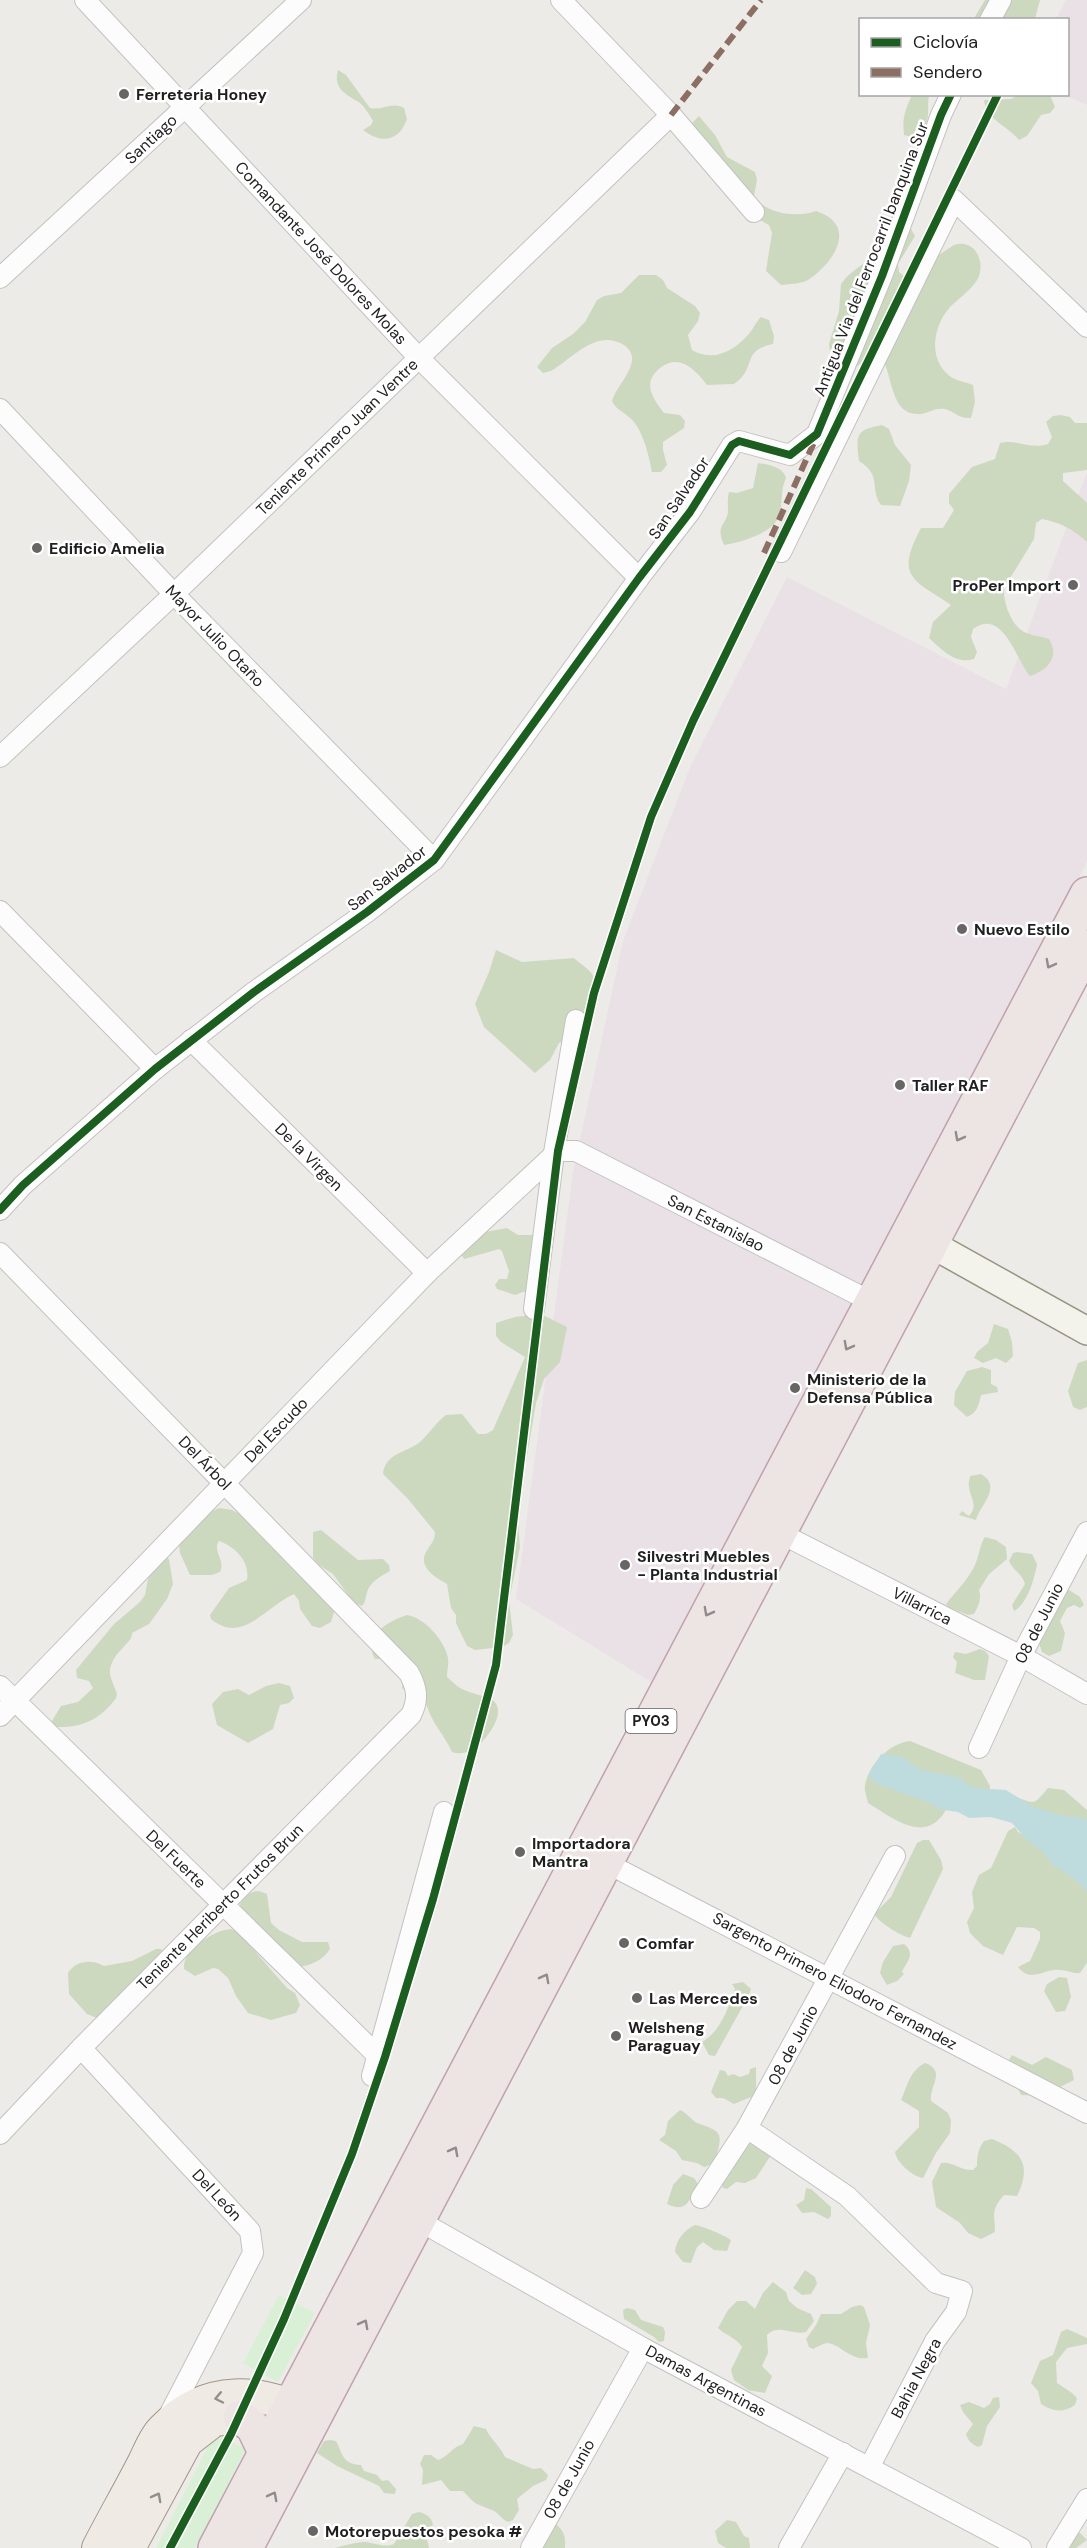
<svg xmlns="http://www.w3.org/2000/svg" width="1087" height="2548" font-family="'DM Sans',sans-serif">
<style>
.industrial{fill:#eae1e7}
.forest{fill:#ccd9bf}
.park{fill:#d9f0d6}
.water{fill:#bedbde}
.lines{fill:none;stroke-linecap:round;stroke-linejoin:round}
.minor-casing{stroke:#c3c2c0;stroke-width:22}
.secondary-casing{stroke:#969581;stroke-width:30}
.primary-casing{stroke:#a29586;stroke-width:34}
.trunk-casing{stroke:#c0a1ae;stroke-width:36}
.minor{stroke:#fcfcfc;stroke-width:20}
.secondary{stroke:#f3f2eb;stroke-width:27}
.primary{stroke:#f0eae5;stroke-width:32}
.trunk{stroke:#ede5e4;stroke-width:33}
.quiet{stroke:#8d6e63;stroke-width:6;stroke-dasharray:12 6;stroke-linecap:butt}
.cycleway-casing{stroke:#fff;stroke-width:11}
.cycleway{stroke:#1b5e20;stroke-width:8}
.oneway{stroke:#908c8b}
.oneway2{stroke:#928f8c}
.poi-dot{fill:#676665;stroke:#fff;stroke-width:2}
.labels{text-anchor:middle;dominant-baseline:central;stroke-width:5;stroke-linejoin:round;paint-order:stroke}
.shield{fill:#fff;stroke:#626262;stroke-width:1.5}
.shield-label{font-size:15px;font-weight:bold;fill:#1f1f1f}
.poi-label{font-size:16px;font-weight:bold;fill:#1f1f1f;stroke:#fff;text-anchor:start}
.street-label{font-size:16px;fill:#1f1f1f;stroke:#fff}
</style>
<rect width="100%" height="100%" fill="#edebe8"/>
<g class="industrial">
<path d="M1066,0H1087V105L1064,95L1068,94V20L1056,19Z"/>
<path d="M1087,472V862L858,1308L656,1685L516,1599L573,1172L623,941L690,767L787,577L1006,689Z"/>
</g>
<g class="forest">
<path d="M985,0H1040L1035,19L973,20Z"/>
<path d="M338,70L346,75L370,108C382,111 392,101 404,108L407,119C399,142 381,144 363,130L371,125L373,121C369,114 364,105 357,101C345,94 333,88 338,70Z"/>
<path d="M912,95H929C926,113 934,125 912,137L904,135C902,118 905,110 912,95Z"/>
<path d="M1019,95H1050L1055,107L1050,113L1041,115L1027,136L1019,140C1007,125 986,120 984,100L1011,99Z"/>
<path d="M699,116L715,135L727,157L755,172L757,180L754,196C765,214 797,218 816,211C859,225 834,263 808,280C801,284 789,284 781,285L766,271L772,233L769,225L754,217L687,128Z"/>
<path d="M903,226L911,229L915,236L898,264L899,272L905,277L954,245C975,238 987,263 977,280C971,290 959,298 950,307C933,326 927,360 951,377C957,381 966,382 973,385L975,402L971,418C959,419 955,412 945,409C934,407 926,415 917,414C892,414 892,378 884,362L869,357L856,367L848,370L840,366L830,352L829,344L839,311L841,284C851,269 870,262 880,249C890,236 887,235 903,226Z"/>
<path d="M639,275H656L663,280L667,288L695,306L700,313L698,321L688,335L692,350C713,362 732,352 747,336C753,330 755,323 761,317L769,320L774,336L773,344C740,351 758,368 734,384L707,385C695,369 679,353 660,368C642,383 652,397 664,413L680,415L685,421L684,428L663,442V450L667,465L661,472H652C649,456 643,429 630,418C623,411 616,410 612,401C616,388 627,378 631,365C634,357 631,350 624,345C596,328 573,358 551,371L543,373L537,367L552,348L573,334L585,322L597,300L604,296L621,293Z"/>
<path d="M1061,415L1070,417L1075,423H1087V470L1063,473V481L1087,503V542C1073,529 1061,523 1042,519L1036,523L1034,539L1004,588C1003,602 1011,625 1024,632C1032,636 1041,636 1049,639C1060,657 1048,670 1030,676C1016,660 1003,607 973,629L971,637L977,652L974,659C956,665 941,649 929,638L933,622L951,605C912,579 895,577 921,528H943L954,510L949,503V494L972,467L995,459L1000,443C1017,439 1031,450 1048,444L1052,437L1046,422L1053,416Z"/>
<path d="M882,425L889,429L895,445L911,465L909,481L900,506L881,505C869,489 883,476 859,461C856,435 855,430 882,425Z"/>
<path d="M758,463C766,464 784,467 786,478C786,478 783,486 783,487C780,502 784,515 772,526C761,536 738,543 724,545C715,525 726,526 728,512C728,504 727,500 729,492L737,493L753,488Z"/>
<path d="M496,950L522,962L574,958C579,963 589,969 592,974C602,992 591,1017 586,1035L559,1043L550,1060L535,1073L484,1027L475,1004L489,972Z"/>
<path d="M507,1228L518,1235H536L532,1292H523L515,1295L497,1289L495,1285L499,1279H507L509,1271L502,1251L499,1249L464,1259L460,1252L480,1233Z"/>
<path d="M541,1314L567,1327L560,1362L544,1379L536,1403L526,1462L521,1478L518,1521L520,1547L509,1601L513,1635L509,1643L502,1647L475,1650L467,1646L456,1623V1615L451,1608L447,1584C437,1579 419,1568 425,1554C429,1545 435,1542 435,1532L408,1499L383,1474C385,1453 406,1453 420,1442C430,1433 436,1422 446,1415L462,1414L478,1434H486L493,1430L525,1357L501,1342L496,1336V1323L515,1317Z"/>
<path d="M994,1324L1008,1329L1012,1342L1013,1356L1006,1363L996,1358L983,1363L974,1358L977,1352L988,1343Z"/>
<path d="M1087,1360V1407L1080,1410L1073,1407L1068,1391L1078,1363Z"/>
<path d="M982,1367L991,1370V1384L997,1387L998,1392L981,1395C979,1405 977,1413 967,1417L954,1405L955,1392L967,1371Z"/>
<path d="M981,1474C1003,1487 980,1505 976,1520L959,1515L962,1511L969,1516C979,1505 970,1498 969,1487C968,1483 970,1479 970,1476Z"/>
<path d="M219,1508L232,1510L246,1517L336,1606L331,1622L320,1628L312,1626L300,1609L299,1601L294,1594C265,1607 242,1645 211,1619L210,1615L229,1588L247,1580C250,1561 235,1547 219,1541C212,1551 226,1560 220,1572L212,1575H190L180,1553L179,1545L208,1513Z"/>
<path d="M321,1530L358,1560L383,1559L389,1565L390,1571C381,1576 370,1582 367,1592C365,1599 366,1601 362,1606L354,1603L333,1574L319,1565L313,1558V1532Z"/>
<path d="M985,1537L996,1540L1006,1547L1007,1559L989,1574L979,1590C982,1598 978,1607 974,1614L968,1615L948,1607L946,1604C956,1591 968,1580 975,1565C979,1556 980,1544 985,1537Z"/>
<path d="M1017,1552L1032,1554L1037,1564C1035,1577 1027,1605 1014,1611L1012,1605L1025,1584C1022,1573 1013,1571 1009,1561L1013,1553Z"/>
<path d="M165,1557L169,1559L173,1584L167,1599L149,1624L132,1633C133,1643 113,1651 110,1670C109,1677 115,1687 117,1694L116,1698C100,1720 82,1728 55,1727L52,1721L61,1706L78,1702L93,1688L89,1681L77,1678L76,1670L114,1624L140,1602L145,1595L149,1574Z"/>
<path d="M1069,1590L1080,1597L1084,1605L1080,1608L1074,1605L1067,1608L1060,1621L1065,1633L1061,1651L1049,1656L1042,1652L1039,1643L1063,1595Z"/>
<path d="M407,1615C424,1617 445,1641 448,1658C449,1663 447,1671 447,1677C452,1681 456,1686 462,1689C471,1693 480,1695 489,1698C509,1707 491,1733 482,1742C474,1750 463,1756 452,1752C446,1738 436,1728 430,1714C428,1709 427,1704 423,1701C417,1695 408,1694 402,1688L403,1679L384,1659H375C362,1636 388,1621 407,1615Z"/>
<path d="M980,1649L985,1651L989,1656L985,1680H974L955,1673L957,1662L953,1657L955,1652L966,1654Z"/>
<path d="M279,1683L290,1686L294,1698L289,1703L280,1705L273,1729L248,1743L217,1725L212,1704L223,1692L238,1689L249,1695L266,1686Z"/>
<path d="M910,1741L981,1770L990,1786L989,1801L949,1804C929,1847 897,1821 868,1803C867,1798 864,1790 865,1785C869,1764 890,1743 910,1741Z"/>
<path d="M1048,1788L1064,1790L1087,1810V1857L1013,1796C1035,1804 1033,1806 1048,1788Z"/>
<path d="M1015,1827L1018,1832L1041,1844L1087,1880V1963L1080,1973C1073,1974 1067,1970 1060,1970C1045,1968 1031,1984 1018,1967L1030,1961L1040,1939V1932L1034,1928L1017,1927L1003,1955L983,1946L970,1933L967,1922L974,1908L972,1892L979,1875L991,1868L1008,1831Z"/>
<path d="M923,1840H929L941,1860L943,1869L910,1938C899,1935 880,1923 874,1914L891,1897L917,1843Z"/>
<path d="M259,1891L267,1894L271,1923L279,1930L302,1942H328L330,1949C323,1960 312,1965 299,1967L242,1912L240,1904C245,1897 250,1891 259,1891Z"/>
<path d="M231,1929L239,1933L287,1988L295,1993L300,2005L296,2013L271,2020L248,2013L236,1996L228,1978L218,1969L213,1968L195,1976L184,1969C182,1950 214,1930 231,1929Z"/>
<path d="M904,1944C916,1954 907,1961 902,1972L904,1974L897,1981L887,1985L880,1973L883,1962L893,1946Z"/>
<path d="M156,1949H161L164,1952L99,2019L87,2014L69,1994L68,1973C76,1960 92,1959 104,1966L132,1961Z"/>
<path d="M1059,1977L1067,1978L1071,1997L1065,2011L1056,2012L1044,1991L1047,1984Z"/>
<path d="M743,1982L751,1989L749,1995L715,2056L709,2055L702,2042C721,2031 728,2008 735,1989L732,1984Z"/>
<path d="M1012,2055L1032,2065L1046,2057L1072,2070L1074,2080L1042,2096L1021,2095L1007,2063Z"/>
<path d="M925,2063C947,2071 929,2086 931,2101L948,2113L951,2120L950,2133L936,2153L923,2178C913,2177 896,2162 895,2152L919,2127V2111L901,2100C907,2087 910,2070 925,2063Z"/>
<path d="M756,2067V2095L734,2104L723,2098H716L711,2092L720,2070L725,2071L728,2076L733,2074L740,2077L749,2074L750,2069Z"/>
<path d="M680,2110C688,2113 692,2122 700,2124C720,2131 723,2133 717,2154C715,2161 710,2166 704,2167L697,2163L682,2160L676,2151L659,2140L665,2135L668,2121Z"/>
<path d="M992,2139C1022,2151 1032,2165 1017,2196L1004,2195C990,2211 995,2215 995,2232L981,2239L968,2233L960,2223L936,2207L932,2182L941,2163C953,2161 961,2171 973,2170L977,2166C977,2157 978,2149 984,2141Z"/>
<path d="M756,2143L771,2155L756,2178L745,2183L736,2182L727,2189L723,2188L721,2183L733,2170L732,2161L744,2145Z"/>
<path d="M683,2174L694,2178L698,2184C689,2199 688,2214 667,2204L673,2185Z"/>
<path d="M806,2188L811,2189L831,2207V2216L828,2219L814,2212L802,2213L796,2205L804,2200Z"/>
<path d="M695,2225C703,2226 726,2236 731,2240L727,2251L714,2250L703,2242L697,2247L691,2263L683,2262L675,2252C676,2240 684,2230 695,2225Z"/>
<path d="M805,2270L815,2277L817,2284L811,2294L802,2295L793,2288Z"/>
<path d="M773,2282L786,2292L789,2301L797,2308L811,2314L814,2321L806,2332C792,2336 779,2323 767,2335L768,2353L762,2366L772,2376L765,2393L748,2390L734,2380L731,2370L742,2347C737,2338 725,2335 718,2328L728,2310L737,2301H746L755,2309L763,2293Z"/>
<path d="M860,2305L864,2307L870,2325L866,2343L868,2358C850,2361 839,2343 827,2343C822,2344 817,2347 813,2349L809,2347L806,2339L816,2325L821,2314H841L852,2307Z"/>
<path d="M627,2308L635,2310L641,2320L663,2327L665,2332L664,2341L659,2342L654,2337L624,2319L623,2310Z"/>
<path d="M1067,2329L1087,2338V2344L1067,2348L1056,2362L1057,2383L1072,2393L1077,2398L1075,2405C1063,2413 1053,2412 1041,2404L1038,2391L1031,2383L1040,2361L1053,2355L1061,2332Z"/>
<path d="M999,2397L1000,2407L987,2426L982,2445L978,2447C972,2444 968,2441 966,2434L973,2424L963,2412L960,2405L969,2402L984,2408L990,2404L993,2398Z"/>
<path d="M474,2426L486,2429C491,2440 500,2446 505,2457L533,2469L541,2468L548,2475L546,2480L533,2486L517,2499L519,2510L513,2520L508,2522C501,2519 498,2512 492,2510C474,2503 476,2505 463,2491H450L441,2480L422,2485L423,2470L420,2464L424,2455H431L438,2460C449,2456 452,2447 463,2444Z"/>
<path d="M330,2440L336,2441C343,2454 342,2464 361,2465L364,2471L377,2475L382,2481L388,2480L396,2489L395,2494L384,2493L379,2486L337,2466L317,2453L324,2441Z"/>
<path d="M419,2512C426,2514 432,2517 433,2525L425,2531L429,2548H335C341,2546 359,2542 364,2542C376,2543 383,2548 394,2544L412,2514Z"/>
<path d="M727,2520L736,2522L744,2536L749,2538L750,2548H726L718,2543L715,2531Z"/>
<path d="M552,2521C563,2529 566,2535 565,2548H534Z"/>
<path d="M1080,2533L1087,2540L1076,2548H1063L1073,2534Z"/>
</g>
<g class="park">
<path d="M279,2295L315,2313L278,2382L243,2363Z"/>
<path d="M215,2433L246,2449L195,2548H156Z"/>
</g>
<path class="water" d="M881,1754L903,1757L919,1769L961,1778L966,1784L976,1788L1006,1790L1033,1807L1060,1815L1087,1819V1891L1072,1877L1052,1865L1043,1852L1026,1839L1012,1823L991,1817L969,1818L958,1812L938,1809L930,1803L877,1784L868,1776Z"/>
<g class="lines">
<defs>
<g id="minor">
<path d="M85,0L419,358L639,578"/>
<path d="M561,0L671,115L754,212"/>
<path d="M990,20L1001,0"/>
<path d="M0,278L301,0"/>
<path d="M0,409L174,594L434,860"/>
<path d="M781,552L954,200L1087,327"/>
<path d="M0,757L174,594L671,115"/>
<path d="M0,911L155,1069"/>
<path d="M191,1040L427,1273"/>
<path d="M0,1210L23,1185L155,1069L254,992L367,912L434,860L639,578L690,512L732,445L739,441L790,455L817,434L882,276L941,115L951,94"/>
<path d="M0,1253L409,1673C417,1688 419,1699 411,1715L81,2048L0,2134"/>
<path d="M534,1309L554,1153L576,1020"/>
<path d="M772,1529L1021,1656L1087,1694"/>
<path d="M0,1686L378,2056"/>
<path d="M0,1716L427,1273L558,1151H576L872,1302"/>
<path d="M979,1748L1021,1656L1087,1532"/>
<path d="M597,1858L1087,2113"/>
<path d="M81,2048L250,2231L253,2253L167,2419"/>
<path d="M372,2076L444,1812"/>
<path d="M747,2128L847,2196L936,2283L962,2291L956,2312L935,2341L870,2466"/>
<path d="M701,2198L747,2128L895,1856"/>
<path d="M409,2215L643,2348L1021,2548"/>
<path d="M531,2548L643,2348"/>
<path d="M789,2548L843,2453"/>
<path d="M1057,2548L1087,2499"/>
</g>
<path id="secondary" d="M915,1235L1087,1331"/>
<g id="primary">
<path d="M98,2548C113,2519 129,2491 144,2462C149,2452 154,2438 162,2430C206,2384 262,2388 314,2417"/>
<path d="M129,2548L187,2441L214,2420L242,2417"/>
</g>
<g id="trunk">
<path d="M240,2417L253,2427L265,2452"/>
<path d="M215,2548L1087,894"/>
<path d="M246,2548L1087,947"/>
</g>
</defs>
<use href="#minor" class="minor-casing"/>
<use href="#secondary" class="secondary-casing"/>
<use href="#primary" class="primary-casing"/>
<use href="#trunk" class="trunk-casing"/>
<use href="#minor" class="minor"/>
<use href="#secondary" class="secondary"/>
<use href="#primary" class="primary"/>
<use href="#trunk" class="trunk"/>
<g class="quiet">
<path d="M671,115L761,0"/>
<path d="M764,553L816,438"/>
</g>
<defs>
<g id="cycleway">
<path d="M0,1210L23,1185L155,1069L254,992L367,912L434,860L639,578L690,512L732,445L739,441L790,455L817,434L882,276L941,115L951,94"/>
<path d="M170,2548L231,2434L284,2319L352,2154L385,2057L433,1899L496,1665L558,1151L594,993L651,817L693,721L998,94"/>
</g>
</defs>
<use href="#cycleway" class="cycleway-casing"/>
<use href="#cycleway" class="cycleway"/>
</g>
<defs><path id="oneway-chevron" d="M-2-3.5L2.5 0L-2 3.5" fill="none" stroke-width="1.6" stroke-linecap="round" stroke-linejoin="round" transform="scale(1.5)"/></defs>
<g class="oneway">
<use href="#oneway-chevron" transform="translate(1050 964) rotate(118)"/>
<use href="#oneway-chevron" transform="translate(959 1137) rotate(118)"/>
<use href="#oneway-chevron" transform="translate(848 1346) rotate(118)"/>
<use href="#oneway-chevron" transform="translate(708 1612) rotate(118)"/>
<use href="#oneway-chevron" transform="translate(545 1978) rotate(-62)"/>
<use href="#oneway-chevron" transform="translate(454 2151) rotate(-62)"/>
<use href="#oneway-chevron" transform="translate(364 2324) rotate(-62)"/>
<use href="#oneway-chevron" transform="translate(273 2496) rotate(-62)"/>
</g>
<g class="oneway2">
<use href="#oneway-chevron" transform="translate(219 2398) rotate(168)"/>
<use href="#oneway-chevron" transform="translate(157 2497) rotate(-62)"/>
</g>
<g class="poi-dot">
<circle cx="124" cy="94" r="6"/>
<circle cx="37" cy="548" r="6"/>
<circle cx="1073" cy="585" r="6"/>
<circle cx="962" cy="929" r="6"/>
<circle cx="900" cy="1085" r="6"/>
<circle cx="795" cy="1388" r="6"/>
<circle cx="625" cy="1565" r="6"/>
<circle cx="520" cy="1852" r="6"/>
<circle cx="624" cy="1943" r="6"/>
<circle cx="637" cy="1998" r="6"/>
<circle cx="616" cy="2036" r="6"/>
<circle cx="313" cy="2531" r="6"/>
</g>
<g class="labels">
<rect class="shield" x="625.5" y="1709" width="51" height="24" rx="4.5"/>
<g class="shield-label">
<text x="651" y="1721">PY03</text>
</g>
<g class="poi-label">
<text x="136" y="94">Ferreteria Honey</text>
<text x="49" y="548">Edificio Amelia</text>
<text x="1061" y="585" text-anchor="end">ProPer Import</text>
<text x="974" y="929">Nuevo Estilo</text>
<text x="912" y="1085">Taller RAF</text>
<text x="807" y="1379">Ministerio de la<tspan x="807" dy="18">Defensa Pública</tspan></text>
<text x="637" y="1556">Silvestri Muebles<tspan x="637" dy="18">- Planta Industrial</tspan></text>
<text x="532" y="1843">Importadora<tspan x="532" dy="18">Mantra</tspan></text>
<text x="636" y="1943">Comfar</text>
<text x="649" y="1998">Las Mercedes</text>
<text x="628" y="2027">Welsheng<tspan x="628" dy="18">Paraguay</tspan></text>
<text x="325" y="2531">Motorepuestos pesoka #</text>
</g>
<g class="street-label">
<text transform="translate(151 139) rotate(-43)">Santiago</text>
<text transform="translate(321 253) rotate(47)">Comandante José Dolores Molas</text>
<text transform="translate(871 259) rotate(-69)">Antigua Via del Ferrocarril banquina Sur</text>
<text transform="translate(337 437) rotate(-44)">Teniente Primero Juan Ventre</text>
<text transform="translate(679 498) rotate(-56)">San Salvador</text>
<text transform="translate(215 636) rotate(46)">Mayor Julio Otaño</text>
<text transform="translate(387 878) rotate(-38)">San Salvador</text>
<text transform="translate(309 1157) rotate(45)">De la Virgen</text>
<text transform="translate(716 1223) rotate(27)">San Estanislao</text>
<text transform="translate(276 1430) rotate(-46)">Del Escudo</text>
<text transform="translate(205 1463) rotate(46)">Del Árbol</text>
<text transform="translate(922 1606) rotate(27)">Villarrica</text>
<text transform="translate(1039 1623) rotate(-63)">08 de Junio</text>
<text transform="translate(176 1859) rotate(44)">Del Fuerte</text>
<text transform="translate(220 1907) rotate(-45)">Teniente Heriberto Frutos Brun</text>
<text transform="translate(835 1981) rotate(28)">Sargento Primero Eliodoro Fernandez</text>
<text transform="translate(793 2045) rotate(-62)">08 de Junio</text>
<text transform="translate(217 2195) rotate(47)">Del León</text>
<text transform="translate(916 2378) rotate(-62)">Bahia Negra</text>
<text transform="translate(706 2381) rotate(28)">Damas Argentinas</text>
<text transform="translate(569 2479) rotate(-61)">08 de Junio</text>
</g>
</g>
<rect x="859" y="18" width="210" height="78" fill="#ffffff" stroke="#a5a5a5" stroke-width="1.5"/>
<rect x="871" y="38" width="30" height="9" fill="#1b5e20" stroke="#a5a5a5" stroke-width="1.5"/>
<text x="913" y="48" font-size="18" fill="#1f1f1f">Ciclovía</text>
<rect x="871" y="68" width="30" height="9" fill="#8d6e63" stroke="#a5a5a5" stroke-width="1.5"/>
<text x="913" y="78" font-size="18" fill="#1f1f1f">Sendero</text>
</svg>
